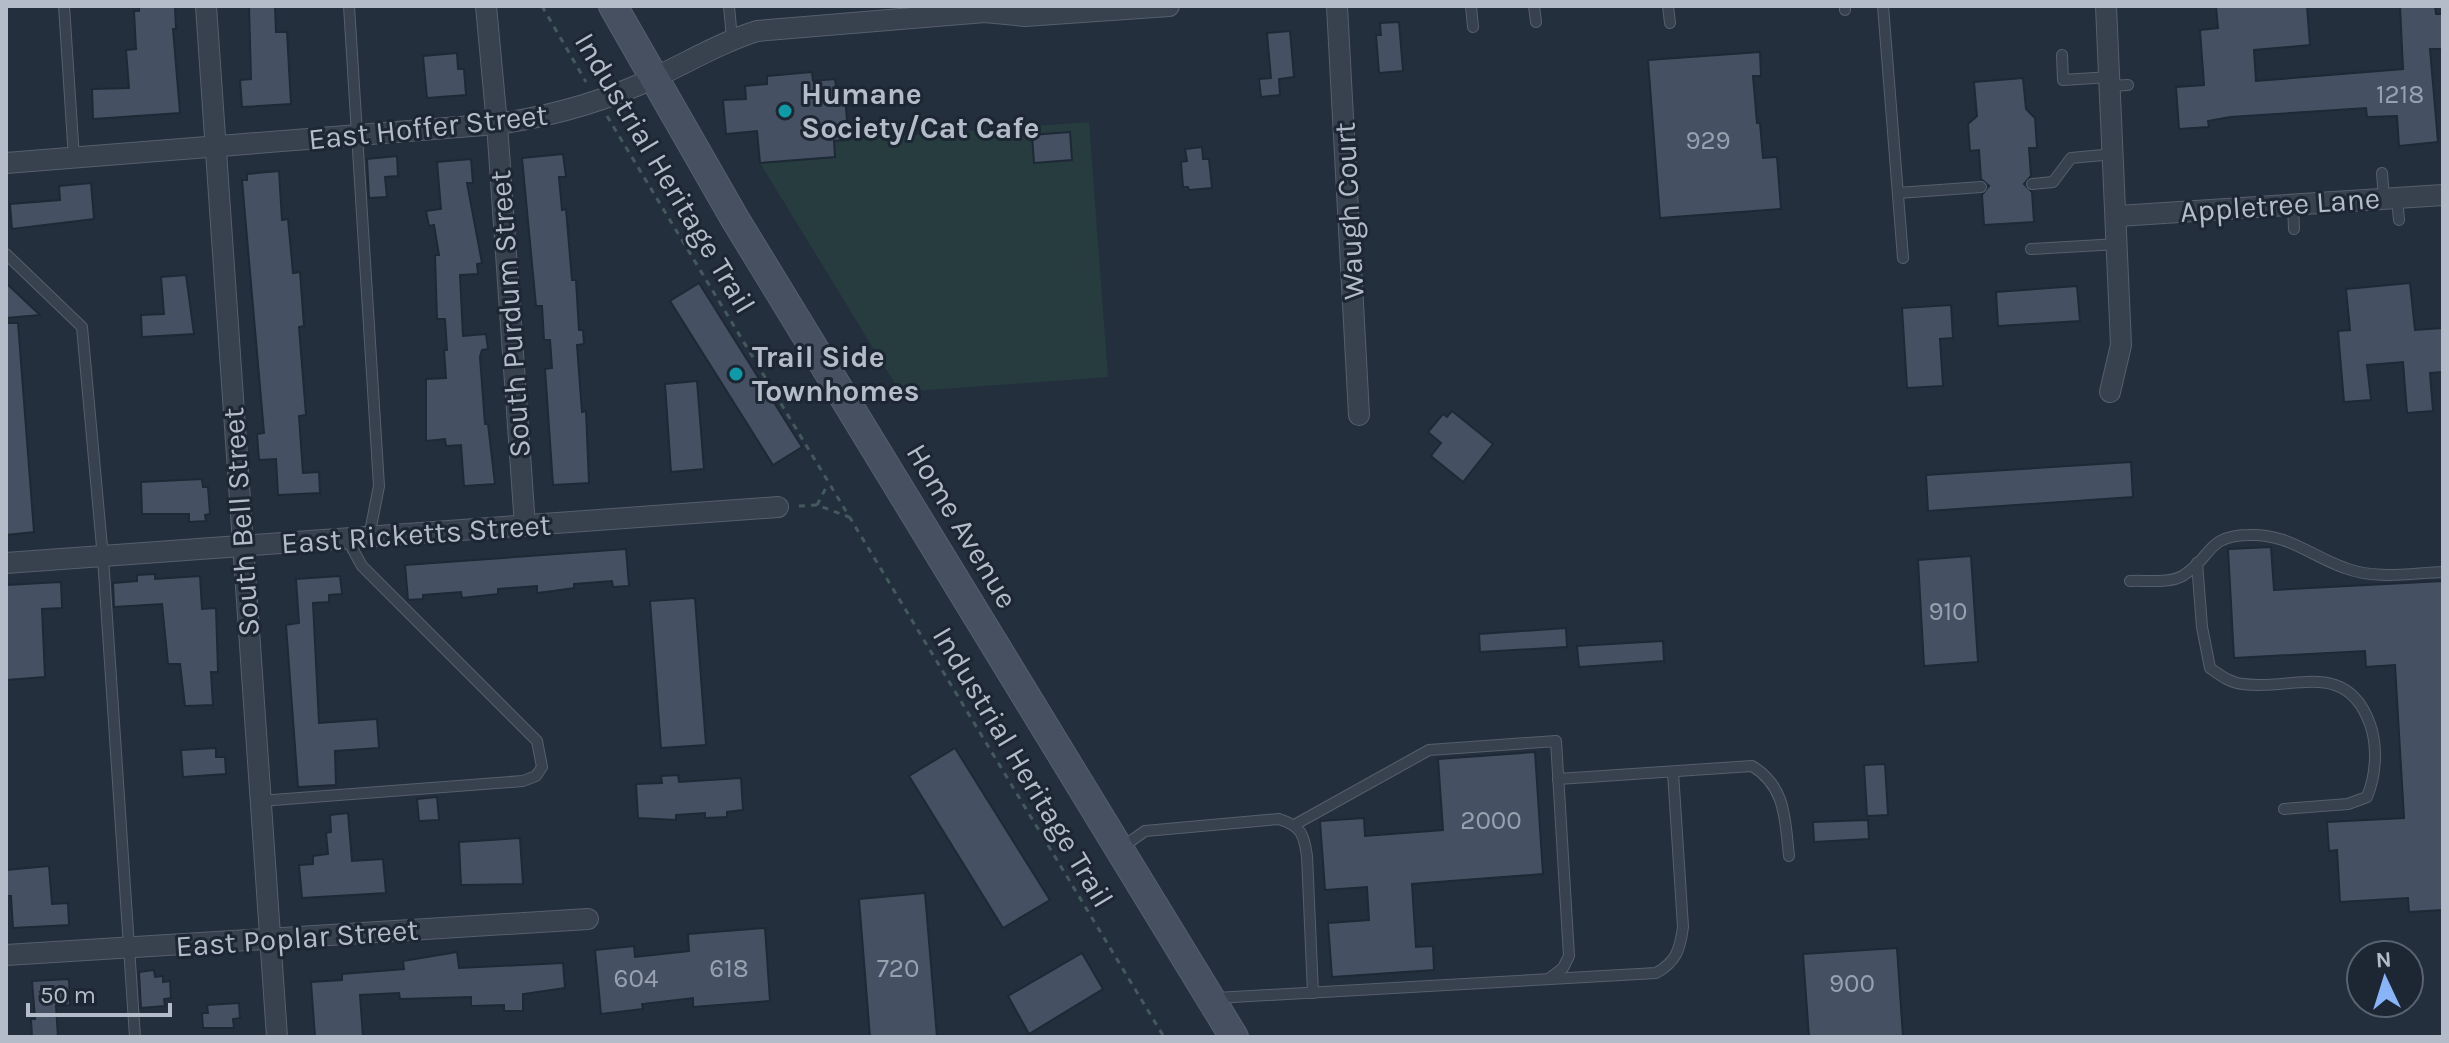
<svg xmlns="http://www.w3.org/2000/svg" width="2449" height="1043" font-family="Karla,sans-serif">
<style>
.green{fill:#263c3f}
.building{fill:#455162;stroke:#1f2835;stroke-width:2}
.lines{fill:none;stroke-linecap:round;stroke-linejoin:round}
.lane-casing{stroke:#565f6c;stroke-width:12}
.street-casing{stroke:#565f6c;stroke-width:22}
.secondary-casing{stroke:#565f6c;stroke-width:30}
.path{stroke:#44595c;stroke-width:3;stroke-dasharray:6 6;stroke-linecap:butt}
.lane{stroke:#38414e;stroke-width:10}
.street{stroke:#38414e;stroke-width:20}
.secondary{stroke:#465061;stroke-width:28}
.culture-dot{fill:#0f9aa8;stroke:#1d2633;stroke-width:3}
.labels{text-anchor:middle;dominant-baseline:central;stroke-width:6;stroke-linejoin:round;paint-order:stroke}
.number-label{font-size:26px;fill:#98a1af}
.poi-label{font-size:30px;font-weight:bold;fill:#b4bcc9;stroke:#1d2633;text-anchor:start}
.street-label{font-size:30px;fill:#b4bcc9;stroke:#1d2633}
</style>
<rect width="100%" height="100%" fill="#242f3e"/>
<path class="green" d="M1089,122L1108,377L900,392L760,163L835,157L834,141Z"/>
<g class="building">
<path d="M139,6H175L176,29H173L180,113L93,119L92,89L129,88L126,50L136,49L134,11H139Z"/>
<path d="M249,6H275L276,32H287L291,104L242,107L240,80L251,79Z"/>
<path d="M2216,6H2307L2310,45L2254,50L2256,81L2403,69L2400,6H2435L2436,14H2443V49H2430L2438,142L2399,146L2397,116L2367,117L2366,108L2230,117L2208,121L2209,127L2179,129L2176,87L2204,85L2200,30L2218,28Z"/>
<path d="M1399,22L1403,71L1379,73L1376,35H1381L1380,23Z"/>
<path d="M1290,31L1294,77L1279,79L1280,95L1261,97L1259,79L1271,78L1267,33Z"/>
<path d="M1760,52L1761,76H1753L1757,123H1760L1763,158L1777,157L1781,209L1660,218L1648,60Z"/>
<path d="M457,53L458,69H464L466,95L427,98L423,56Z"/>
<path d="M812,72L813,81L835,79L837,95L845,94L847,121L841,122L843,140L834,141L835,157L760,163L757,131L726,134L723,100L746,99L745,86L767,84V76Z"/>
<path d="M2023,78L2026,109L2035,118L2037,148H2029L2031,176L2024,184L2032,192L2034,222L1984,225L1982,195L1989,186L1981,179L1979,150L1970,151L1968,124L1977,116L1974,82Z"/>
<path d="M1070,132L1072,160L1034,163L1032,135Z"/>
<path d="M1202,147L1203,159H1209L1212,188L1189,190L1188,187H1183L1181,162L1187,161L1185,149Z"/>
<path d="M563,154L566,177H559L562,210L566,209L572,280H576L579,330H583L584,344L577,345L582,412L586,411L589,483L553,485L545,369L552,368L550,340H544L542,306H536L522,158Z"/>
<path d="M397,156L398,176L385,177L387,197L369,198L367,159Z"/>
<path d="M471,159L473,183H467L482,263L477,264L478,274L460,275L463,336L486,334L488,349L482,350L480,357L485,424H488L495,484L464,486L461,445L446,446L445,439L426,441V379L446,378L444,350H447L445,319H437L435,255H439L434,225L429,226L426,211L441,209L437,162Z"/>
<path d="M279,171L282,220L288,219L293,273L300,272L304,326L299,327L306,415L299,416L303,473L319,472L320,493L278,495L276,459L259,460L257,434L264,433L242,180H247V174Z"/>
<path d="M91,183L94,219L12,229L10,204L60,200L59,186Z"/>
<path d="M186,275L194,334L142,337L141,315L164,314L161,277Z"/>
<path d="M6,283L40,315L6,318Z"/>
<path d="M699,283L802,447L773,465L670,301Z"/>
<path d="M2410,283L2415,330L2443,328V372L2430,373L2433,411L2407,413L2403,362L2367,365L2371,400L2344,402L2338,331L2350,330L2346,289Z"/>
<path d="M2077,286L2080,321L1998,326L1996,292Z"/>
<path d="M1951,305L1953,338L1940,339L1943,386L1907,388L1902,308Z"/>
<path d="M6,323H18L34,532L6,535Z"/>
<path d="M697,381L704,469L671,472L665,384Z"/>
<path d="M1452,411L1493,444L1463,482L1431,456L1441,443L1428,432L1443,414L1447,417Z"/>
<path d="M2131,462L2133,497L1928,511L1926,475Z"/>
<path d="M202,479L203,487H208L210,514L205,515L206,521L189,522V514H142L141,482Z"/>
<path d="M2271,547L2274,590L2443,581V910L2409,912L2408,898L2340,902L2337,850L2329,851L2327,822L2404,818L2395,665L2366,667L2365,651L2234,658L2228,549Z"/>
<path d="M626,549L629,586L613,587L612,581L574,584V588L553,591L537,593V586L498,589V594L462,598L461,592L423,595V599L408,600L405,565Z"/>
<path d="M1971,556L1978,662L1924,666L1918,560Z"/>
<path d="M155,574V579L200,576L202,609L216,608L218,672H211L213,705L185,706L180,664H168L162,604L114,607L113,583L137,581V575Z"/>
<path d="M340,576L342,594L329,595V602L313,603L319,723L377,719L379,748L335,751L336,785L298,787L286,625L299,623L296,579Z"/>
<path d="M61,582L62,608L42,609L45,677L6,680V585Z"/>
<path d="M695,598L706,745L661,748L650,601Z"/>
<path d="M1566,628L1567,647L1480,652L1479,634Z"/>
<path d="M1663,641L1664,661L1579,667L1577,646Z"/>
<path d="M216,748V757H225L226,774L183,777L181,750Z"/>
<path d="M955,748L1050,900L1003,928L909,776Z"/>
<path d="M1535,752L1543,874L1412,884L1416,947L1433,946L1434,970L1332,977L1328,923L1369,920L1367,887L1325,890L1320,821L1364,818L1365,836L1443,830L1438,759Z"/>
<path d="M1885,764L1888,815L1867,816L1864,765Z"/>
<path d="M678,775L679,782L741,778L743,810L727,812V817L705,818V813L676,815V820L638,818L636,784L662,783L661,776Z"/>
<path d="M437,797L439,820L419,821L417,799Z"/>
<path d="M348,813L352,861L383,859L386,893L302,898L299,865L313,864V856L328,854L326,833L331,832L330,815Z"/>
<path d="M1868,820L1869,839L1814,842L1813,822Z"/>
<path d="M520,838L523,884L461,885L459,842Z"/>
<path d="M49,866L52,904L68,903L69,925L13,928L11,896H6V870Z"/>
<path d="M925,893L937,1037H870L859,899Z"/>
<path d="M765,928L770,1001L693,1007V998L642,1004L643,1009L601,1014L595,950L634,946L635,957L689,951L688,934Z"/>
<path d="M1897,948L1903,1037H1809L1803,954Z"/>
<path d="M457,952L459,968L563,963L565,988L523,994V1011H504V1005L471,1006V997L400,999L399,993L360,995L363,1037H315L311,982L342,980V974L404,969L403,961Z"/>
<path d="M1082,953L1103,989L1029,1034L1008,996Z"/>
<path d="M154,970L155,977L163,976V982L170,981L171,998L164,999L165,1006L141,1008L139,972Z"/>
<path d="M69,979L70,1005L56,1006L58,1037H32L31,1019H35L32,981Z"/>
<path d="M239,1003L240,1018L233,1019L234,1028H203L202,1013H208L207,1005Z"/>
</g>
<g class="lines">
<defs>
<g id="lane">
<path d="M64,6L74,158"/>
<path d="M349,6L379,486L369,537"/>
<path d="M729,6L732,39"/>
<path d="M1471,6L1473,27"/>
<path d="M1534,6L1536,22"/>
<path d="M1668,6L1670,23"/>
<path d="M1845,6V10"/>
<path d="M1883,6L1903,258"/>
<path d="M2062,55L2063,80L2110,77"/>
<path d="M2110,86L2128,85"/>
<path d="M2382,173L2384,198"/>
<path d="M2032,184L2053,182L2071,158L2114,154"/>
<path d="M1898,193L1981,187"/>
<path d="M2397,198L2399,220"/>
<path d="M2293,204L2294,229"/>
<path d="M2031,249L2118,244"/>
<path d="M6,254L82,327L103,558L135,1037"/>
<path d="M2197,563L2202,627L2210,668C2220,675 2230,683 2243,684C2293,691 2346,658 2370,724C2378,747 2376,775 2367,797L2348,804L2284,809"/>
<path d="M2130,581C2145,580 2171,584 2184,575C2213,556 2206,536 2248,535C2287,533 2311,556 2345,568C2376,580 2411,573 2443,572"/>
<path d="M1558,779L1752,766C1786,786 1785,820 1789,856"/>
<path d="M260,801L523,781L536,776L542,767L537,741L362,566L347,539"/>
<path d="M1296,824L1429,750L1556,741L1569,956L1563,968L1550,978"/>
<path d="M1121,848L1145,831L1279,819C1301,826 1304,834 1307,856L1313,993"/>
<path d="M1216,998L1656,973C1676,962 1680,950 1683,927L1673,772"/>
</g>
<g id="street">
<path d="M206,6L277,1037"/>
<path d="M486,6L497,124L525,526"/>
<path d="M1337,6L1359,415"/>
<path d="M2106,6L2121,345L2110,392"/>
<path d="M6,163L497,124C553,116 606,101 656,77C690,61 722,42 757,31L985,12L1025,16L1169,6"/>
<path d="M2118,216L2443,195"/>
<path d="M6,563L778,507"/>
<path d="M6,955L588,919"/>
</g>
<path id="secondary" d="M613,6L735,219L1234,1037"/>
</defs>
<use href="#lane" class="lane-casing"/>
<use href="#street" class="street-casing"/>
<use href="#secondary" class="secondary-casing"/>
<g class="path">
<path d="M542,6L586,82"/>
<path d="M607,116L1164,1037"/>
<path d="M817,505L828,484"/>
<path d="M799,506L817,505L849,517"/>
</g>
<use href="#lane" class="lane"/>
<use href="#street" class="street"/>
<use href="#secondary" class="secondary"/>
</g>
<g class="culture-dot">
<circle cx="785" cy="111" r="8"/>
<circle cx="736" cy="374" r="8"/>
</g>
<g class="labels">
<g class="number-label">
<text x="2400" y="94">1218</text>
<text x="1708" y="140">929</text>
<text x="1948" y="611">910</text>
<text x="1491" y="820">2000</text>
<text x="729" y="968">618</text>
<text x="898" y="968">720</text>
<text x="636" y="978">604</text>
<text x="1852" y="983">900</text>
</g>
<g class="poi-label">
<text x="801" y="94">Humane<tspan x="801" dy="34">Society/Cat Cafe</tspan></text>
<text x="752" y="357">Trail Side<tspan x="752" dy="34">Townhomes</tspan></text>
</g>
<g class="street-label">
<text transform="translate(428 127) rotate(-6)">East Hoffer Street</text>
<text transform="translate(665 173) rotate(59)">Industrial Heritage Trail</text>
<text transform="translate(2280 205) rotate(-4)">Appletree Lane</text>
<text transform="translate(1349 211) rotate(-93)">Waugh Court</text>
<text transform="translate(510 314) rotate(-94)">South Purdum Street</text>
<text transform="translate(241 522) rotate(-94)">South Bell Street</text>
<text transform="translate(962 526) rotate(59)">Home Avenue</text>
<text transform="translate(416 534) rotate(-4)">East Ricketts Street</text>
<text transform="translate(1023 767) rotate(59)">Industrial Heritage Trail</text>
<text transform="translate(297 938) rotate(-4)">East Poplar Street</text>
</g>
</g>
<rect width="2449" height="1043" fill="none" stroke="#b4bcc9" stroke-width="16"/>
<g transform="translate(2385 979) rotate(356)"><circle r="38" fill="#1d2633" stroke="#59626f" stroke-width="2"/>
<path d="M0-6L14 30L0 20L-14 30Z" fill="#8ab4f8"/>
<text y="-12" font-size="22" font-weight="bold" text-anchor="middle" fill="#b4bcc9">N</text>
</g>
<path d="M28 1003v12h142v-12" fill="none" stroke="#b4bcc9" stroke-width="4"/>
<text x="40" y="1003" font-size="24" fill="#b4bcc9" stroke="#1d2633" stroke-width="6" paint-order="stroke">50 m</text>
</svg>
